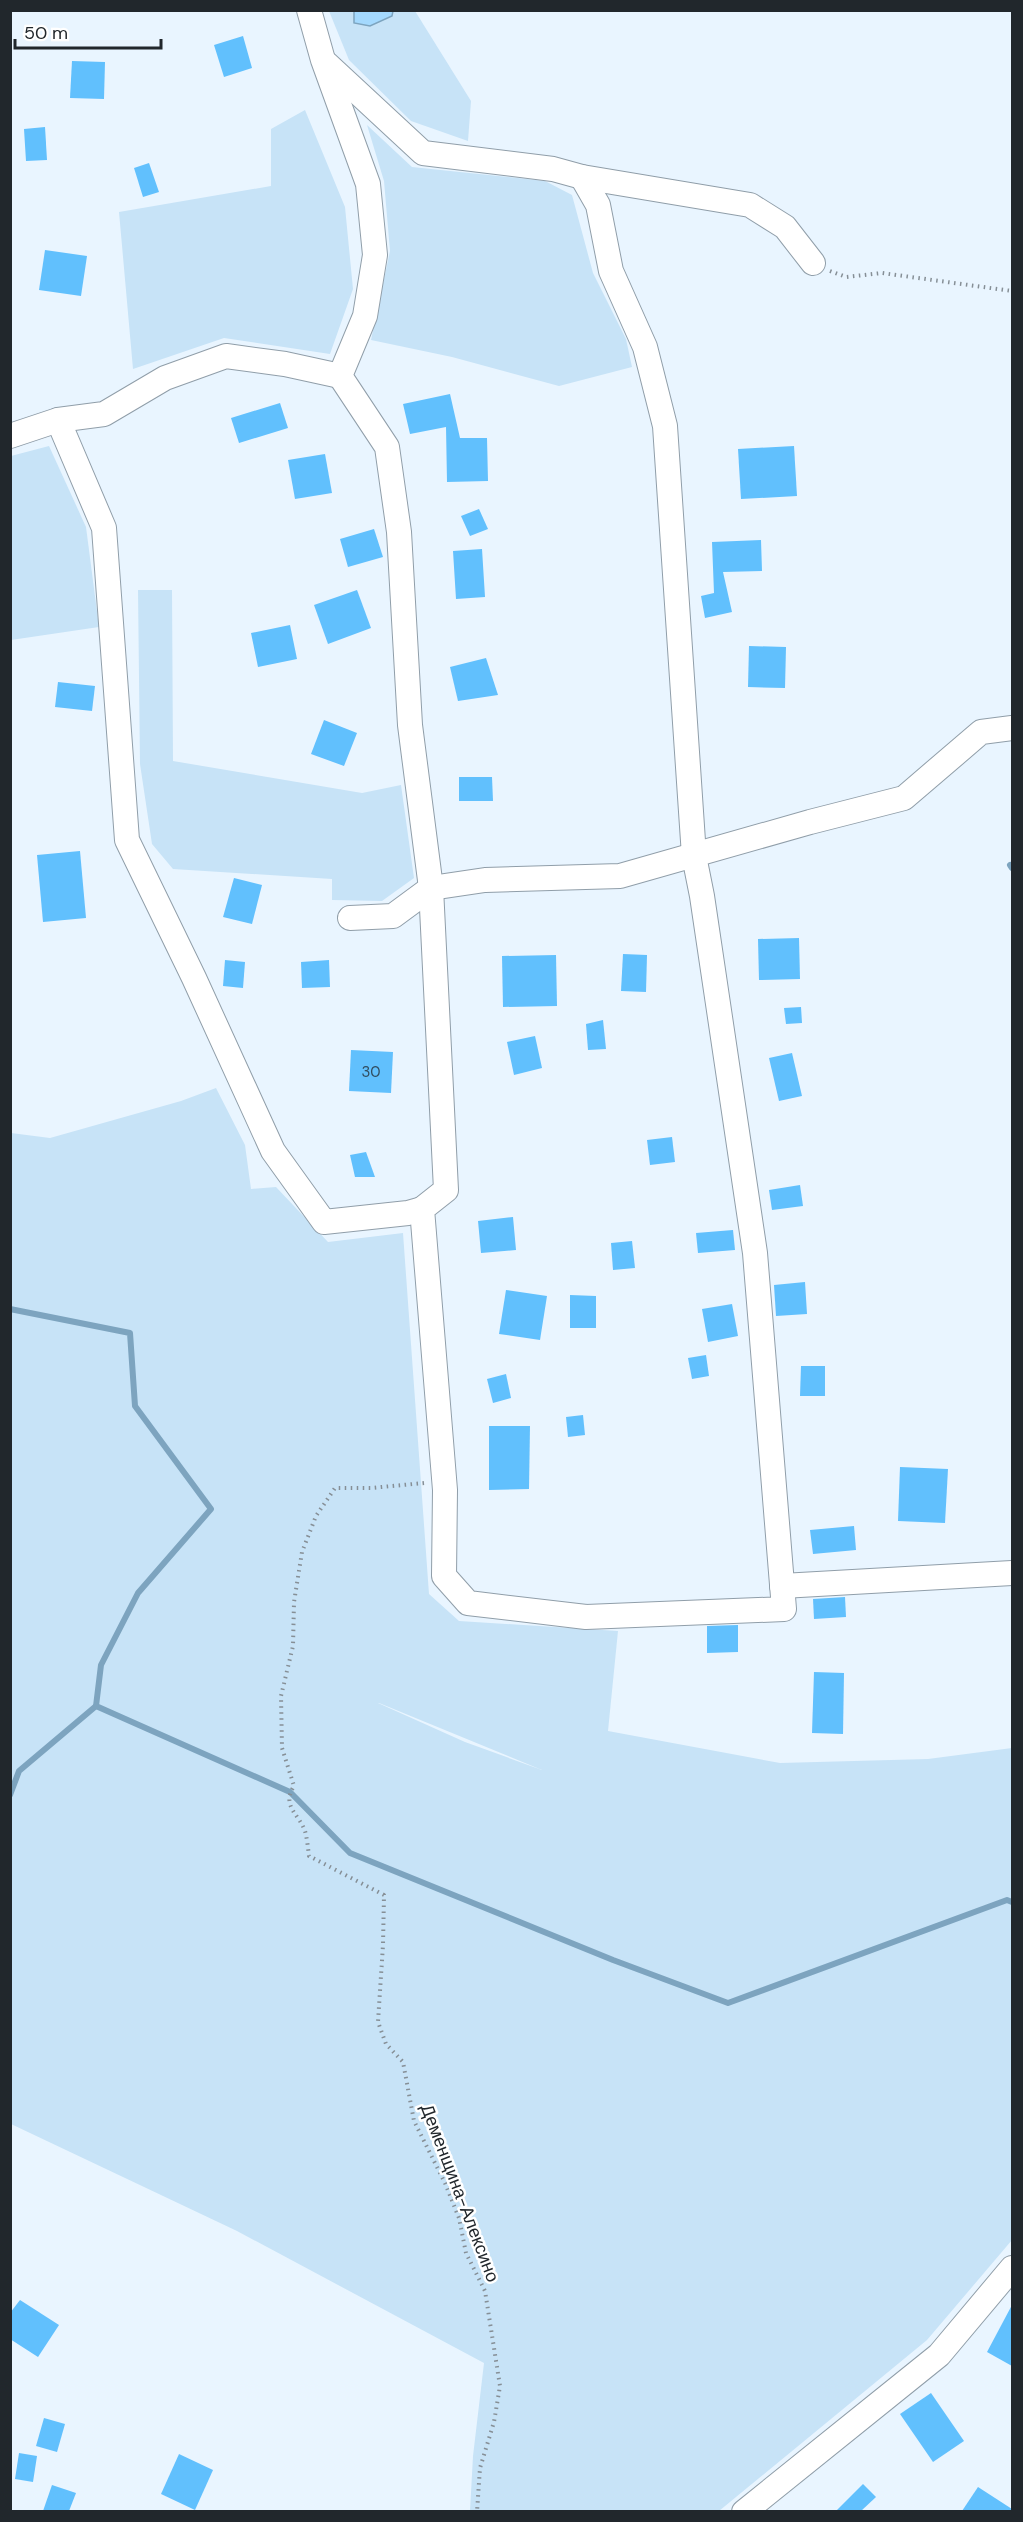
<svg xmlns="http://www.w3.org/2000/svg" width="1023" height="2522" font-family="'DM Sans',sans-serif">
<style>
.green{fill:#c7e3f7;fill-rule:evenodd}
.water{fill:#a4d9fe;stroke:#7da4bf;stroke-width:1.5}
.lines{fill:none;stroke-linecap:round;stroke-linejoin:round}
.stream{stroke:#7da4bf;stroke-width:6}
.building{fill:#61c0fd}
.minor-casing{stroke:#909ea9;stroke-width:26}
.path{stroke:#868f96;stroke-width:4;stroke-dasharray:1.5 4.5;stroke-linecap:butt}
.minor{stroke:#fff;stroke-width:24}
.labels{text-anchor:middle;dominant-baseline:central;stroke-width:5;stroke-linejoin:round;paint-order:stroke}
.number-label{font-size:15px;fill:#314d60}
.street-label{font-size:18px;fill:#21272c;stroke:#fff}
</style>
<rect width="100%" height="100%" fill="#e9f5ff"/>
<g class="green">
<path d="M329,11H415L471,101L468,141L411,121L349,60Z"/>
<path d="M305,110L345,207L353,289L330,354L224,338L133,369L119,212L271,186V129Z"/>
<path d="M367,125L412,167L545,181L572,195L593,273L626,339L632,367L559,386L452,357L371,340L390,251L384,181Z"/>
<path d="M49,446L86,527L99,627L11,640V456Z"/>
<path d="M138,590H172L173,761L362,793L401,785L414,878L382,901L332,900V879L173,869L152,844L140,764Z"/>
<path d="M216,1088L245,1145L251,1189L276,1187L328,1242L403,1233L429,1594L459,1621L618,1631L608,1731L780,1763L928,1759L1012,1748V2240L927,2340L719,2511H470L473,2456L484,2363L237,2231L11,2124V1133L50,1138L181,1101ZM378,1703H379L542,1770L465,1742Z"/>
</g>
<path class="water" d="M354,11V10L393,11L392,16L370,26L354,23Z"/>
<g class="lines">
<g class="stream">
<path d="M1010,865L1012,868"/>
<path d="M10,1309L130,1333L135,1406L211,1509L138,1593L101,1665L96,1706L290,1792L350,1853L613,1960L728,2003L1007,1900L1012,1902"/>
<path d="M10,1795L19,1771L96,1706"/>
</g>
</g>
<g class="building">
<path d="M243,36L252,68L224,77L214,45Z"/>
<path d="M72,61L105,62L104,99L70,98Z"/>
<path d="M45,127L47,160L26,161L24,129Z"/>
<path d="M149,163L159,192L143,197L134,168Z"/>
<path d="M45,250L87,256L81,296L39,290Z"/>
<path d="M450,394L460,438H487L488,481L447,482L446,427L410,434L403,404Z"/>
<path d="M280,403L288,428L239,443L231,418Z"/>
<path d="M794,446L797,496L741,499L738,449Z"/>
<path d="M325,454L332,493L295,499L288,460Z"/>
<path d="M479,509L488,529L470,536L461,516Z"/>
<path d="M374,529L383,557L348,567L340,539Z"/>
<path d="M761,540L762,571L723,572L732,612L705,618L701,596L714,593L712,542Z"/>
<path d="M482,549L485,597L456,599L453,551Z"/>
<path d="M357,590L371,628L328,644L314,605Z"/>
<path d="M290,625L297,659L258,667L251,633Z"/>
<path d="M749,646L786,647L785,688L748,687Z"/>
<path d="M486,658L498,695L458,701L450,667Z"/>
<path d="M58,682L95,686L92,711L55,707Z"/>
<path d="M324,720L357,733L344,766L311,754Z"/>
<path d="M459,777H492L493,801H459Z"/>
<path d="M80,851L86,918L43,922L37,855Z"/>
<path d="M234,878L262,885L252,924L223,917Z"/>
<path d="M799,938L800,979L759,980L758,939Z"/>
<path d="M623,954L647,955L646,992L621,991Z"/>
<path d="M556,955L557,1006L503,1007L502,956Z"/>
<path d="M225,960L245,962L243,988L223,986Z"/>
<path d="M329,960L330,987L302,988L301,962Z"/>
<path d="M801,1007L802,1023L786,1024L784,1008Z"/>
<path d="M603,1020L606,1049L588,1050L586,1024Z"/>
<path d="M535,1036L542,1068L514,1075L507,1042Z"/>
<path d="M351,1050L393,1052L391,1093L349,1091Z"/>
<path d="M792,1053L802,1096L779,1101L769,1058Z"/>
<path d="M672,1137L675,1162L650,1165L647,1140Z"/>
<path d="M366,1152L375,1177H355L350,1155Z"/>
<path d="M800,1185L803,1206L772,1210L769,1190Z"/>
<path d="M513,1217L516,1250L481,1253L478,1221Z"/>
<path d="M733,1230L735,1250L698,1253L696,1233Z"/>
<path d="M632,1241L635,1268L613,1270L611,1243Z"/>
<path d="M805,1282L807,1314L776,1316L774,1285Z"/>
<path d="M506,1290L547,1296L540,1340L499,1334Z"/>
<path d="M570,1295L596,1296V1328H570Z"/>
<path d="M732,1304L738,1336L708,1342L702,1309Z"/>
<path d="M706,1355L709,1376L692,1379L688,1358Z"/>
<path d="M801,1366H825V1396H800Z"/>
<path d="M506,1374L511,1398L493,1403L487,1379Z"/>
<path d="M583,1415L585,1435L568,1437L566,1417Z"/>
<path d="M489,1426H530L529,1489L489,1490Z"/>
<path d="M900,1467L948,1469L945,1523L898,1521Z"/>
<path d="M854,1526L856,1550L813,1554L810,1530Z"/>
<path d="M845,1597L846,1617L814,1619L813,1599Z"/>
<path d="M738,1625V1652L707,1653V1626Z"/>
<path d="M814,1672L844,1673L843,1734L812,1733Z"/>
<path d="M20,2300L59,2325L38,2357L10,2339V2313Z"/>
<path d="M1012,2305V2366L987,2352Z"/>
<path d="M931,2393L964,2441L933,2462L900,2414Z"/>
<path d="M44,2418L65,2424L57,2452L36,2446Z"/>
<path d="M19,2453L37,2456L33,2482L15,2479Z"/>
<path d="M179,2454L213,2470L195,2510L161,2494Z"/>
<path d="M863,2484L876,2497L861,2511H836Z"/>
<path d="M52,2485L76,2493L69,2511H43Z"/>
<path d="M978,2487L1012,2509V2511H962Z"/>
</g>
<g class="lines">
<defs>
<g id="minor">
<path d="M309,10L323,60L368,184L375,255L365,316L340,376L387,447L399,532L410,725L431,888L446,1190L422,1209L445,1490L444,1576L468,1603L586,1617L784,1609L755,1253L702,896L694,856L665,426L645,347L611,271L598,205L582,177"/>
<path d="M327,64L423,153L553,169L582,177L750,205L785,227L813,263"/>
<path d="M58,420L104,528L127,840L194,978L273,1151L324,1222L408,1213L422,1209"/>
<path d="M10,436L58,420L104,414L165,378L226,356L285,364L340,376"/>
<path d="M350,918L393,916L431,888L485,880L620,876L810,822L904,798L981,732L1012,728"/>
<path d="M782,1586L1012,1573"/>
<path d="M744,2512L939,2355L1012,2268"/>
</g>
</defs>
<use href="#minor" class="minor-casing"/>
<g class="path">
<path d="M830,271L846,277L882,273L1012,291"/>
<path d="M424,1483L371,1488H335L316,1516L302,1552L294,1602L293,1646L281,1696L282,1748L294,1786C281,1806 299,1814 305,1831C307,1838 308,1848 309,1856L384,1895L383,1945L378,2022L386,2044L403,2062L414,2121L445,2183L459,2218L466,2253L485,2291L500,2386L494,2422L480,2468L477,2512"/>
</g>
<use href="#minor" class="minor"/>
</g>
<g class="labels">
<g class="number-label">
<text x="371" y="1072">30</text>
</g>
<g class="street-label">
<text transform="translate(460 2193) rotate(69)">Деменщина-Алексино</text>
</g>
</g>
<rect width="1023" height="2522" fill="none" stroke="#21272c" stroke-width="24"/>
<path d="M15 39v9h146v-9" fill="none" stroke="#21272c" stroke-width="3"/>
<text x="24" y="39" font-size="18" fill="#21272c" stroke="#ffffff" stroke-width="4.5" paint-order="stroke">50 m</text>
</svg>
